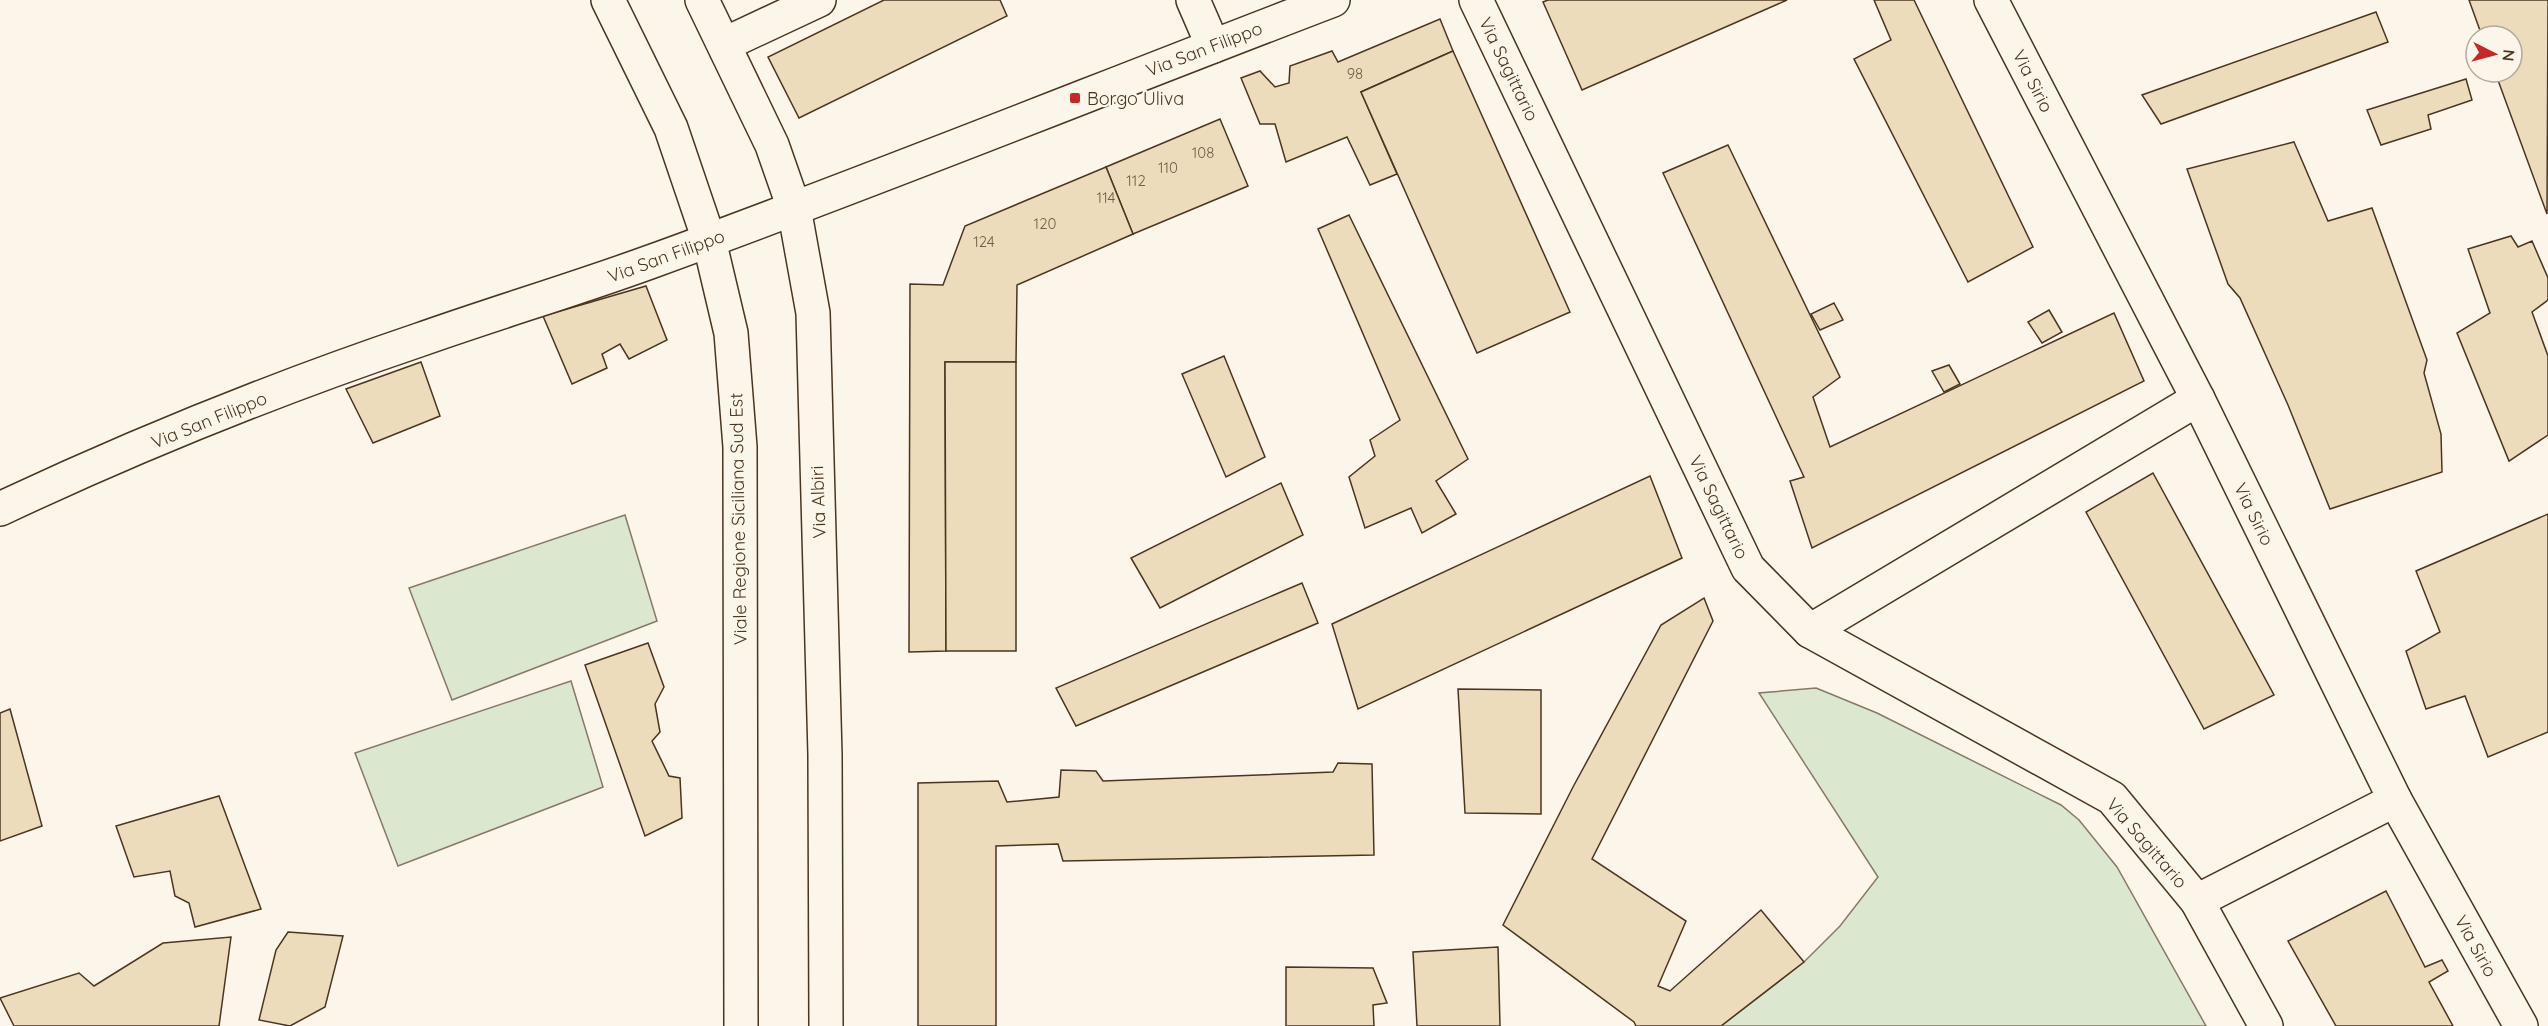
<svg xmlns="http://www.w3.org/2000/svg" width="2548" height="1026" font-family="Quicksand,sans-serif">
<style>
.green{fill:#dce7d0;stroke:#887966;stroke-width:1.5}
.building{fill:#ecdcbc;stroke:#4a3520;stroke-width:1.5}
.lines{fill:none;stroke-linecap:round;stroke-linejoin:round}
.minor-casing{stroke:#4a3520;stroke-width:36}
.tertiary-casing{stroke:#4a3520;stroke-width:36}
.minor{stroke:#fbf6e9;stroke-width:33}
.tertiary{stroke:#fbf6e9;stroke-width:33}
.poi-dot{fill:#c62828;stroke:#fbf6e9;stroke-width:2}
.labels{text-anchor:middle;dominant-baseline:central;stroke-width:4.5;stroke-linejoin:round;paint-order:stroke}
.number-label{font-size:15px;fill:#725f47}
.street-label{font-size:18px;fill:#4a3520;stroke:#fbf6e9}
.poi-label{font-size:18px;fill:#4a3520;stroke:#fbf6e9;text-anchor:start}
</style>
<rect width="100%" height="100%" fill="#fbf6e9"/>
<g class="green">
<path d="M625,515L657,621L452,700L409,588Z"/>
<path d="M571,681L603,787L398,866L355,753Z"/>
<path d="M1816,688L1877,713L2061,805L2079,820L2117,867L2206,1026H1721L1804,962L1840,926L1878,877L1759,693Z"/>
</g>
<g class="building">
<path d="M884,0H1000L1007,16L799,118L768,57Z"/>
<path d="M1548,0H1787L1582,90L1543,2Z"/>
<path d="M1874,0H1914L2033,247L1968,282L1854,59L1891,40Z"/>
<path d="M2469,0H2548L2547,214L2495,72H2512V36H2482Z"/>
<path d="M2376,12L2388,42L2161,124L2142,95Z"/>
<path d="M1440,19L1453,51L1361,92L1397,174L1370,185L1347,137L1286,162L1275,124H1260L1241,78L1260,71L1275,87L1289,83L1290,66L1332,51L1338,62Z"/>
<path d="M1453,51L1570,312L1477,353L1361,92Z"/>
<path d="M2466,79L2472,100L2428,115L2431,129L2381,145L2367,110Z"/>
<path d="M1220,119L1248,186L1133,234L1106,167Z"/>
<path d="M2294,142L2328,221L2372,208L2427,360L2424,373L2441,434L2442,472L2330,509L2288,405L2240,298L2228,284L2187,169Z"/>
<path d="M1728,145L1840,377L1813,397L1830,447L2114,313L2144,381L1812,548L1790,481L1804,477L1663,173Z"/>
<path d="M1106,167L1133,234L1017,285L1016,362H945L946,651L909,652L910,284L943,285L965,226Z"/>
<path d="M1349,215L1468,459L1436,481L1456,514L1422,533L1411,508L1365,528L1349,477L1375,456L1370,440L1400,420L1318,229Z"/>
<path d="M2511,236L2518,247L2532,241L2548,278V300L2532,312L2548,356V435L2509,461L2457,333L2490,313L2468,249Z"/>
<path d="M646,286L667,340L629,359L620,344L602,354L607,368L572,384L543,316Z"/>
<path d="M1834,303L1843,320L1820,330L1811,314Z"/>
<path d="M2049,310L2062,332L2042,343L2028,322Z"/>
<path d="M1224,356L1265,457L1226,477L1182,374Z"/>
<path d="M421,362L440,416L373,443L346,389Z"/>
<path d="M945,362H1016V651H946Z"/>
<path d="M1949,365L1960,384L1944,392L1932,371Z"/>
<path d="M2153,473L2274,695L2204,729L2086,512Z"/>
<path d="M1650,476L1682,558L1358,709L1332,624Z"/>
<path d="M1281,483L1303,535L1160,608L1131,558Z"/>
<path d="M2548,514V732L2488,757L2465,696L2426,709L2406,651L2440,632L2416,571Z"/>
<path d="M1302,583L1318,623L1076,726L1056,688Z"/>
<path d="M1704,598L1713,621L1592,859L1686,921L1658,986L1670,991L1761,910L1804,962L1721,1026H1636L1634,1022L1503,925L1573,787L1661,625Z"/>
<path d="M648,643L664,687L655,704L660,732L652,741L669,776L680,778L682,818L645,836L585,665Z"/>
<path d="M1458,689L1541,690V814L1465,813Z"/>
<path d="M10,709L42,826L0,841V713Z"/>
<path d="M1338,763L1372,764L1374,855L1063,861L1058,844L996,846V1026H918V783L998,781L1007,802L1059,797L1061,770L1096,771L1103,781L1333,772Z"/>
<path d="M219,796L261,909L195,927L189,903L175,896L170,871L134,877L116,826Z"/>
<path d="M2386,891L2425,967L2442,960L2448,971L2429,982L2453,1026H2336L2288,941Z"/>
<path d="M288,932L343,936L325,1007L290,1026L259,1020L276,950Z"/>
<path d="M231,937L219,1026H14L0,998L79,973L94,986L163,943Z"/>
<path d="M1498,947L1500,1026H1417L1413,952Z"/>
<path d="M1286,967L1373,968L1387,1003L1373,1005L1374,1026H1286Z"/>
</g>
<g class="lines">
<defs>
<g id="minor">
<path d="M702,0L772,145L794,208L813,313L825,755L826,1026"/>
<path d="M1193,0L1213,46"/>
<path d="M1476,0L1748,568L1810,631L2112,798L2197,901L2266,1026"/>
<path d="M1991,0L2198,399L2395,800L2521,1026"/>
<path d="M725,44L819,0"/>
<path d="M0,509C136,445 277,388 419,340C495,313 573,290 650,262C879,179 1105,87 1333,0"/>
<path d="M1810,631L2198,399"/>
<path d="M2197,901L2395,800"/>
</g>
<path id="tertiary" d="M608,0L671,128L709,240L731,333L740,447L741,1026"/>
</defs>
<use href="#minor" class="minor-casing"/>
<use href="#tertiary" class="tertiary-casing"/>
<use href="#minor" class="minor"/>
<use href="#tertiary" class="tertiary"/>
</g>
<rect class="poi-dot" x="1069" y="92" width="12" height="12" rx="3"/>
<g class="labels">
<g class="number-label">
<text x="1355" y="73">98</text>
<text x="1203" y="152">108</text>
<text x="1168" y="167">110</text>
<text x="1136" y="180">112</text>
<text x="1106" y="197">114</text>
<text x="1045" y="223">120</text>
<text x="984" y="241">124</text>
</g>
<g class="street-label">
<text transform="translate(1204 49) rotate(-21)">Via San Filippo</text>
<text transform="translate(1509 69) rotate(64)">Via Sagittario</text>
<text transform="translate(2033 81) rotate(63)">Via Sirio</text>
<text transform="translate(666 256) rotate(-20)">Via San Filippo</text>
<text transform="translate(209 420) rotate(-22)">Via San Filippo</text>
<text transform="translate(818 502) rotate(-92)">Via Albiri</text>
<text transform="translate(1719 507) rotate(64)">Via Sagittario</text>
<text transform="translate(2254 514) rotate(64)">Via Sirio</text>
<text transform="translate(738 519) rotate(-91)">Viale Regione Siciliana Sud Est</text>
<text transform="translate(2147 843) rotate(49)">Via Sagittario</text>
<text transform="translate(2476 946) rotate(61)">Via Sirio</text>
</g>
<g class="poi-label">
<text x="1087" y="98">Borgo Uliva</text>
</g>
</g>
<g transform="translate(2494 54) rotate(96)"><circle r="28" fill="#fbf6e9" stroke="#b4a999" stroke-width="1.5"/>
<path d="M0-4.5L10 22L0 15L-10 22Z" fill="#c62828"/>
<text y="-9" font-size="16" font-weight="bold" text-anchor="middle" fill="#4a3520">N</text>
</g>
</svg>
